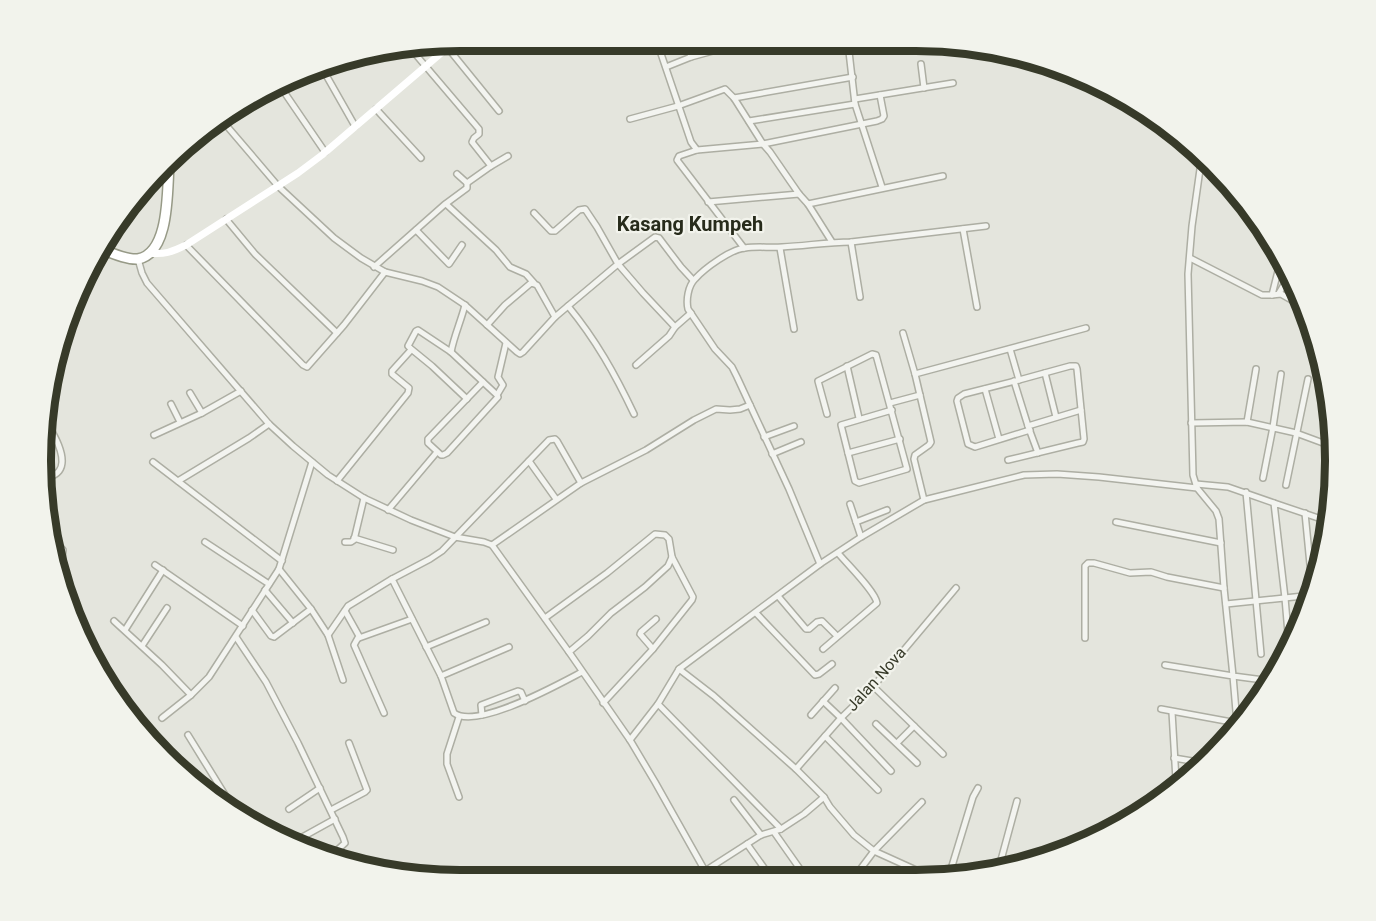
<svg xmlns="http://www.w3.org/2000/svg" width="1376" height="921" font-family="Roboto,sans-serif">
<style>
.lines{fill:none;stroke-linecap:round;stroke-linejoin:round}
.street-casing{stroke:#adaea3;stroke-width:8}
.highway-casing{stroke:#979a87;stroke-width:12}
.street{stroke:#f3f4f0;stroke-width:5}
.secondary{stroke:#fff;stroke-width:7}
.highway{stroke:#fff;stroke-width:9}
.labels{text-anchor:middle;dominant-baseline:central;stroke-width:4.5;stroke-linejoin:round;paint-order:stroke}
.street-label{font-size:16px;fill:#373a29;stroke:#f2f3ec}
.quarter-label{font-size:20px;font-weight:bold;fill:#272b1b;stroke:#f2f3ec}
.rim{fill:none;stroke:#373a29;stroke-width:8}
</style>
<rect width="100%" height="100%" fill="#e4e5dd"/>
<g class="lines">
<defs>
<g id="street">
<path d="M657,42L691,142L697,150L763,144L877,121L882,119L884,116L880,95"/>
<path d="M686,42L691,57"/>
<path d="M848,43L855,104L882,187"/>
<path d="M848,46L877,43"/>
<path d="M447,47L499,111"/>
<path d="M411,49L479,129V134L474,138L472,142L491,166"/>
<path d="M359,57L364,56"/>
<path d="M921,64L924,88"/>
<path d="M666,67L691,57L742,43"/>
<path d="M326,75L355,126"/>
<path d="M280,86L325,152"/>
<path d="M734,98L853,77"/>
<path d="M855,99L953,83"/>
<path d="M376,109L421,158"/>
<path d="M220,118L278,186L334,238L361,258L385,272L422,281L438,287L465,305L517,352L520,354L523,352L555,317L568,306"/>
<path d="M630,119L678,106L725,89L734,98L763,144L770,152L799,194L808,204L832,242"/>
<path d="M749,121L855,104"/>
<path d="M697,150L679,156L677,160L744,248"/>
<path d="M467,183L491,166L508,156"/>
<path d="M708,202L799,194"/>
<path d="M446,204L496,250L510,267L526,274L534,283"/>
<path d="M808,204L943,176"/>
<path d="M534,213L551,231H555L579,210L585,209L597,227L618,264L643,293L675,327L691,313"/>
<path d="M226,219L255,254L337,333"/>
<path d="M963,229L977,307"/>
<path d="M416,230L449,264L462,245"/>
<path d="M851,242L860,297"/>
<path d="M186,245L303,365L307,367L344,325L385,272"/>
<path d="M780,248L794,329"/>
<path d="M1190,258L1262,295H1272L1281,294L1304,307"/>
<path d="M138,259L142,273L147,283L269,424L293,446L328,475L364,498L411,520L455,537L484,542L492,545L569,652L630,740L655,782L709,878"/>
<path d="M374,267L444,205L467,188V183L457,174"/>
<path d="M1279,293L1291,273"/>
<path d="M1272,295L1280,263L1284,261"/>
<path d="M487,325L505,305L531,283L537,285L555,317"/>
<path d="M903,333L915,374"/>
<path d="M1010,349L1019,380L964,394L958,398L957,401L967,440L968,444L975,447L1030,430"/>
<path d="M451,352C454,336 461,321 465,305"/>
<path d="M636,365L669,336L675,327"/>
<path d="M847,366L859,418"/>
<path d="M1045,373L1056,417"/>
<path d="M1014,381L1028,426L1038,453"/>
<path d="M483,382L428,439V443L441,455H443L447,453L498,397L497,395L503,385L498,377L506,343"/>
<path d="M985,389L999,439"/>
<path d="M190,393L202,413"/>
<path d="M467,399L432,366L410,348L408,346L416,331L418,330L451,352L497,395"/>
<path d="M890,403L920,395"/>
<path d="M171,404L180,422"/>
<path d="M634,414C615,374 596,340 568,306L618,264L655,237L659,238L681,267L693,280"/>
<path d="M827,414L818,381L872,354L876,355L907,469L859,483L855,481L841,425L892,410"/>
<path d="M45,420C52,431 69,458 59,471C56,475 51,477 46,479"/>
<path d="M1247,422L1256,369"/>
<path d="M1191,423L1247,422L1296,433L1334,447"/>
<path d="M1028,426L1081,410"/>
<path d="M154,435L202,413L241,391"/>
<path d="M764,437L794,426"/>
<path d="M848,453L900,439"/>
<path d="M772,454L801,442"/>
<path d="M1008,460L1078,443L1083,442L1084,439L1077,369L1076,366H1070L1019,380"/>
<path d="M529,461L556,499"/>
<path d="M153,462L282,561"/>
<path d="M1263,478L1273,427L1281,374"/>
<path d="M178,481L249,438L269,424"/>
<path d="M337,481L408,393L409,388L392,374V371L411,350"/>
<path d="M581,483L557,441L555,439L549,440L442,551L430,559L392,579L441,676L454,713C477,730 559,684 582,672"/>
<path d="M1196,484L1228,487L1274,503"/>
<path d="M1286,485L1308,379"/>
<path d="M1197,488L1193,475L1188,274L1192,226L1202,155"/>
<path d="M1246,492L1261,654"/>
<path d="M924,500L914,459L915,455L929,445L931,442L915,374L1086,328"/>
<path d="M850,504L861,537"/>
<path d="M388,510L437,452"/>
<path d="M1305,513L1313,595"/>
<path d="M856,522L887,510"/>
<path d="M1116,522L1221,543"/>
<path d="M52,538L63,550L62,558L54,563"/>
<path d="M354,538L393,550"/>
<path d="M205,542L269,584"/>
<path d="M345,542H351L354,540L364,498"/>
<path d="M492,545L581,483L646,450L694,420L716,409L730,410L740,409L750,405"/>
<path d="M820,564L789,489L737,377L732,367L715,349L688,309C686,300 688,286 695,279C705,268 731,249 745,248C757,246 770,248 782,247C805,246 828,242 851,242L986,226"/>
<path d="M155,565L243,626"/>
<path d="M265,590L293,623"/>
<path d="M778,596L806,629H809L817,622L822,621L837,636"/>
<path d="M1226,604L1313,595V597"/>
<path d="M311,609L328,635L348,606L392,579"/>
<path d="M252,610L271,636L274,637L311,609L279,569"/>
<path d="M345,611L359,636L354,645L384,713"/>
<path d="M756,613L815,675L819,674L832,664"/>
<path d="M545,618L607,573L655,534L665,535L669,539L672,557L668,566L645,587L611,613L588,636L569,652"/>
<path d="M114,621L162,665L191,695"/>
<path d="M125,630L163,570"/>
<path d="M328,635L343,680"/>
<path d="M236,637L266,682L298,743L343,837L345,843L332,855"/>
<path d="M359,638L412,619"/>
<path d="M1085,638V566L1088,563H1094L1130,573L1151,572L1167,577L1224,588"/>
<path d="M1289,645L1285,598L1274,503L1330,522"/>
<path d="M142,646L167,608"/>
<path d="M426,647L486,622"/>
<path d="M653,649L692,600L693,597L672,557"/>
<path d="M823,649L877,603C875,591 847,564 838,553"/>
<path d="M1165,665L1233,676L1237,723H1241"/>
<path d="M679,669L714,696L796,769L824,797L830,807L854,835L874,851L938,880"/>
<path d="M441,676L509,647"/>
<path d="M106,682L111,679"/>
<path d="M872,688H875L943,754"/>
<path d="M823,701L841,718L891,771"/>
<path d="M603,703L653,649L640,634L641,632L656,619"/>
<path d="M658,704L781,829"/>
<path d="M1161,709L1237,723"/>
<path d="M1172,712L1176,780L1175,790"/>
<path d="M482,715L481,705L518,691L521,692L525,701"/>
<path d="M811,715L835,688"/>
<path d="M459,717L447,754V764L459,797"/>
<path d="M162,718L191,695L209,677L279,569L312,462"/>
<path d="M876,724L917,763"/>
<path d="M188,735L235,811"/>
<path d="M825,736L878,790"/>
<path d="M630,740L658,704L679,669L820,564L861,537L924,500L1024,475L1057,474L1099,477L1197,488L1216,511L1219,519L1224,588L1233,676L1271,681"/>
<path d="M897,743L914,726"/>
<path d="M1174,758L1204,763"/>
<path d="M796,769L841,718L872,688L956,588"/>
<path d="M734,800L761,835"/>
<path d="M1155,801H1160"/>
<path d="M289,809L320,788"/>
<path d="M331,810L365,792L367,790L349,743"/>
<path d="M774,832L807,879"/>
<path d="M297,840L335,819"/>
<path d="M747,844L772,879"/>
<path d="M998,871L1017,801"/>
<path d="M694,878L761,835L781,829L804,814L824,797"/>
<path d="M853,879L874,851L922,802"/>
<path d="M948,879L973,797L978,788"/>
</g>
<path id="highway" d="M102,249C111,253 128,260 138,259C170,253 167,190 169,166"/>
</defs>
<use href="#street" class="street-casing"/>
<use href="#highway" class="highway-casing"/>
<use href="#street" class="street"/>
<path class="secondary" d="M149,253C164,255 172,252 186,245L298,173L322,155L454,42"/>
<use href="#highway" class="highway"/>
</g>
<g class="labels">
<g class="street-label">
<text transform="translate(876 679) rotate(-48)">Jalan Nova</text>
</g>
<g class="quarter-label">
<text x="690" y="224">Kasang Kumpeh</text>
</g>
</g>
<path d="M0 0H1376V921H0ZM460 51H916A409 409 0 0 1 1325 460V461A409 409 0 0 1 916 870H460A409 409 0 0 1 51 461V460A409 409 0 0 1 460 51Z" fill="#f2f3ec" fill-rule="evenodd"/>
<path class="rim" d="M460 51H916A409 409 0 0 1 1325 460V461A409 409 0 0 1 916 870H460A409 409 0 0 1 51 461V460A409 409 0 0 1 460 51Z"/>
</svg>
